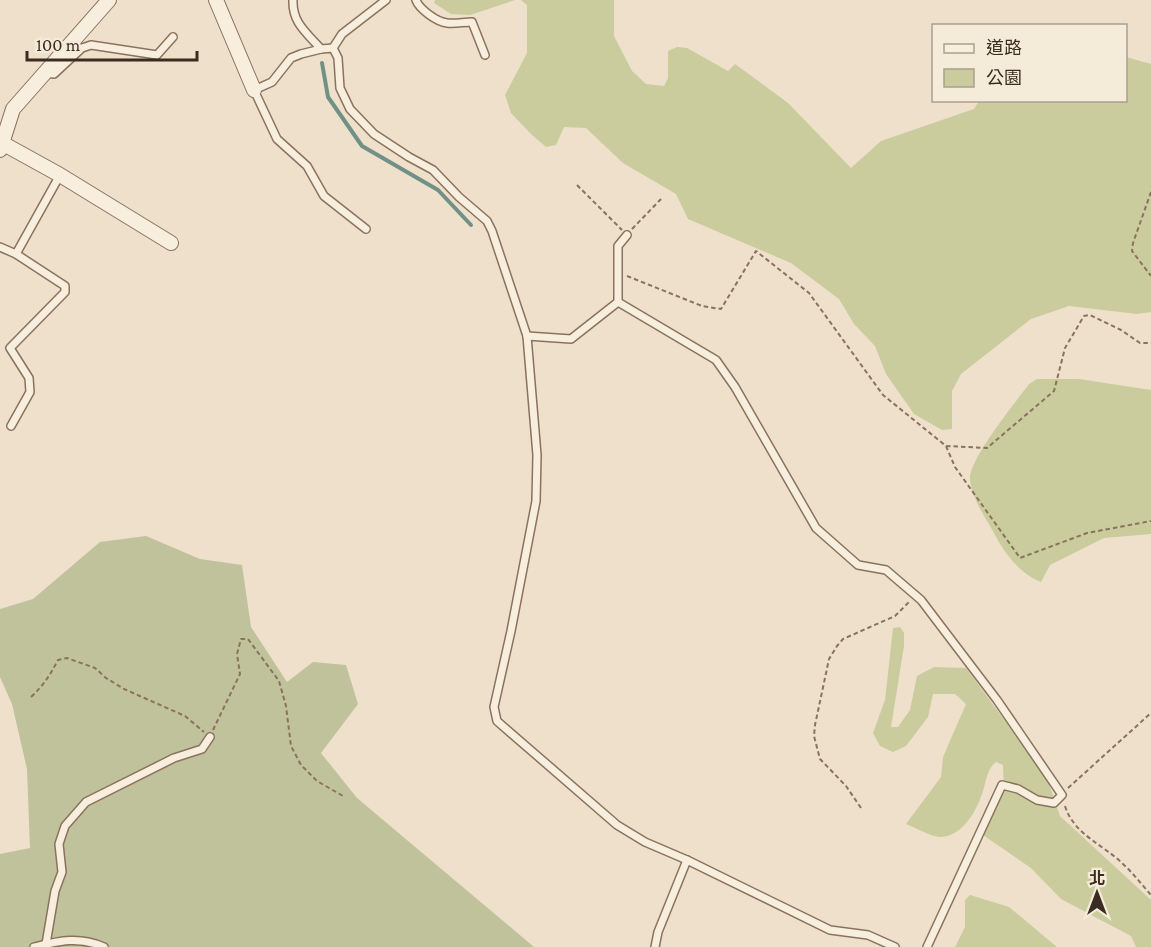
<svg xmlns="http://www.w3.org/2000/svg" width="1151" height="947" font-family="'Crimson Pro','Noto Sans TC',serif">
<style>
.green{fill:#cacc9d}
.cemetery{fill:#c0c29c}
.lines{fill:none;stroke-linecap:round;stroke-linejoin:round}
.stream{stroke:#719186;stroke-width:4}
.service-casing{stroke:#8a725e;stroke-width:10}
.minor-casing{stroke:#8a725e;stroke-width:16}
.path{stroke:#8a725e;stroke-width:2;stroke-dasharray:4.5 3;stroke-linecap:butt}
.service{stroke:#f8eedd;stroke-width:7}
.minor{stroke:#f8eedd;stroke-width:14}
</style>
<rect width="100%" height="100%" fill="#eee0ca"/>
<g class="green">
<path d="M435,0H515L470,15L451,14L434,3Z"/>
<path d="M521,0H614V36L632,71L646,84L664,86L668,78V51L677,47L687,48L728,71L735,64L788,103L851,168L881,141L974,109L979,101L1126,100V57L1151,64V312L1137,314L1069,306L1031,319L961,374L952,391V429L942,430L914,414L886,374L875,346L854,324L839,299L791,263L688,219L676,194L623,163L586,128L564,127L556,145L546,147L531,134L511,113L505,95L527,53V5Z"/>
<path d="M1037,379H1079L1151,390V534L1104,538L1050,565L1041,582C1020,574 1004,553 994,533C985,516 971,498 970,478C970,458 1015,403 1029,384Z"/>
<path d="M900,627L904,633V646L891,727H898L910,710L917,676L934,667L966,668L1047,778L1060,816L1151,900V947H1136L1131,936L1061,899L1031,868L983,835L1004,792L1003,765L996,762C987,769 986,781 983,791C977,810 963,836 941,837C933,838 915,827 906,824L941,777L943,757L966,704L955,694H933L928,717L906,746L893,752L880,746L873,733L885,700L893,628Z"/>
<path d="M970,895L1009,907L1057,947H955L965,927V900Z"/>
</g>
<path class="cemetery" d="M146,536L200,559L242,565L251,627L287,682L313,662L346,665L358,704L321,753L357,798L534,947H0V854L30,848L27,769L12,704L0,677V609L33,599L100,542Z"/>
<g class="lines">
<path class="stream" d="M322,63L328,97L362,146L438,190L471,225"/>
<defs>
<g id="service">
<path d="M293,0C292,23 307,33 321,49"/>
<path d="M416,0C419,9 437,22 447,23C455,24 464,22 472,22L485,55"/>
<path d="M333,48L342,34L386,0"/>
<path d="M45,73L54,74L82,48L91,45L157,55L173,37"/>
<path d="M366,229L324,196L307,166L277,139L254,90L272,82L291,58L301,54L321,49L333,48L338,58L340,88L350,109L374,134L409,157L433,170L459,197L487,221L492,231L527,336L537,455L536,501L511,631L494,707L497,721L617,825L645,842L687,860L830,930L868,935L895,947"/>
<path d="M0,247L16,254L65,286V292L10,348L29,378L30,392L11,426"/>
<path d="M16,254L60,175"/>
<path d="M618,302L716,360L735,387L816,528L858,565L886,570L921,600L997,700L1062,795L1054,803L1037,800L1018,789L1002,785L927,947"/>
<path d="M527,336L571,339L618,302V246L627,235"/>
<path d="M46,944L55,891L62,872L59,844L65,826L86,802L174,758L202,749L210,737"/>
<path d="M34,947C59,941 79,936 104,947"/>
<path d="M655,947L658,932L687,860"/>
</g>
<g id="minor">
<path d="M216,0L254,90"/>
<path d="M2,143L60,175L171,243"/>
<path d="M0,150L13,109L109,0"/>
</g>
</defs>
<use href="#service" class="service-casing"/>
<use href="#minor" class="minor-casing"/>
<g class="path">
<path d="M577,185L622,230"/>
<path d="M1151,192L1133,243L1132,251L1151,276"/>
<path d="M632,229L661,199"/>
<path d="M627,276L702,306L721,309L756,251L809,293L883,395L946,446L955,467L1020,558L1087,533L1151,521"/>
<path d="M946,446L987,448L1054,391L1065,348L1084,316L1090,315L1121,330L1140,343H1151"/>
<path d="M31,697C44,685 50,675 58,660L67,658L95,668L106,678L124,689L185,716L204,732"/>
<path d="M213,730L240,674L237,654L241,639H248L279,681L286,706L291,746L301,765L317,781L343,796"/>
<path d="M1068,788L1151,713"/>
<path d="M1065,806C1074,835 1103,844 1123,864C1133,873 1142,885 1151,895"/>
<path d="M861,808L846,786L820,759L814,736L815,725L829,659L837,646L843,639L895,616L909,602"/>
</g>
<use href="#service" class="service"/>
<use href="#minor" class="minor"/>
</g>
<rect x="932" y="24" width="195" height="78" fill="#f5ebd9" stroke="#ab9f8f" stroke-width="1.5"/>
<rect x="944" y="44" width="30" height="9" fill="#f8eedd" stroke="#ab9f8f" stroke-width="1.5"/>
<text x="986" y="54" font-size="18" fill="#3b2c21">道路</text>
<rect x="944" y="69" width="30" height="18" fill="#cacc9d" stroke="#ab9f8f" stroke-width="1.5"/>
<text x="986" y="84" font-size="18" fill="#3b2c21">公園</text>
<g transform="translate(1097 893)" stroke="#f5ebd9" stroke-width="4.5" paint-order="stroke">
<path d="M0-4.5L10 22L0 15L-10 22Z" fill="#3b2c21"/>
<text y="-9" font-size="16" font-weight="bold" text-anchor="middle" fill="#3b2c21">北</text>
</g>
<path d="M27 51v9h170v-9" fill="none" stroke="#3b2c21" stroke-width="3"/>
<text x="36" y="51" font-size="18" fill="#3b2c21" stroke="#f5ebd9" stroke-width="4.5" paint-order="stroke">100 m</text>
</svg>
